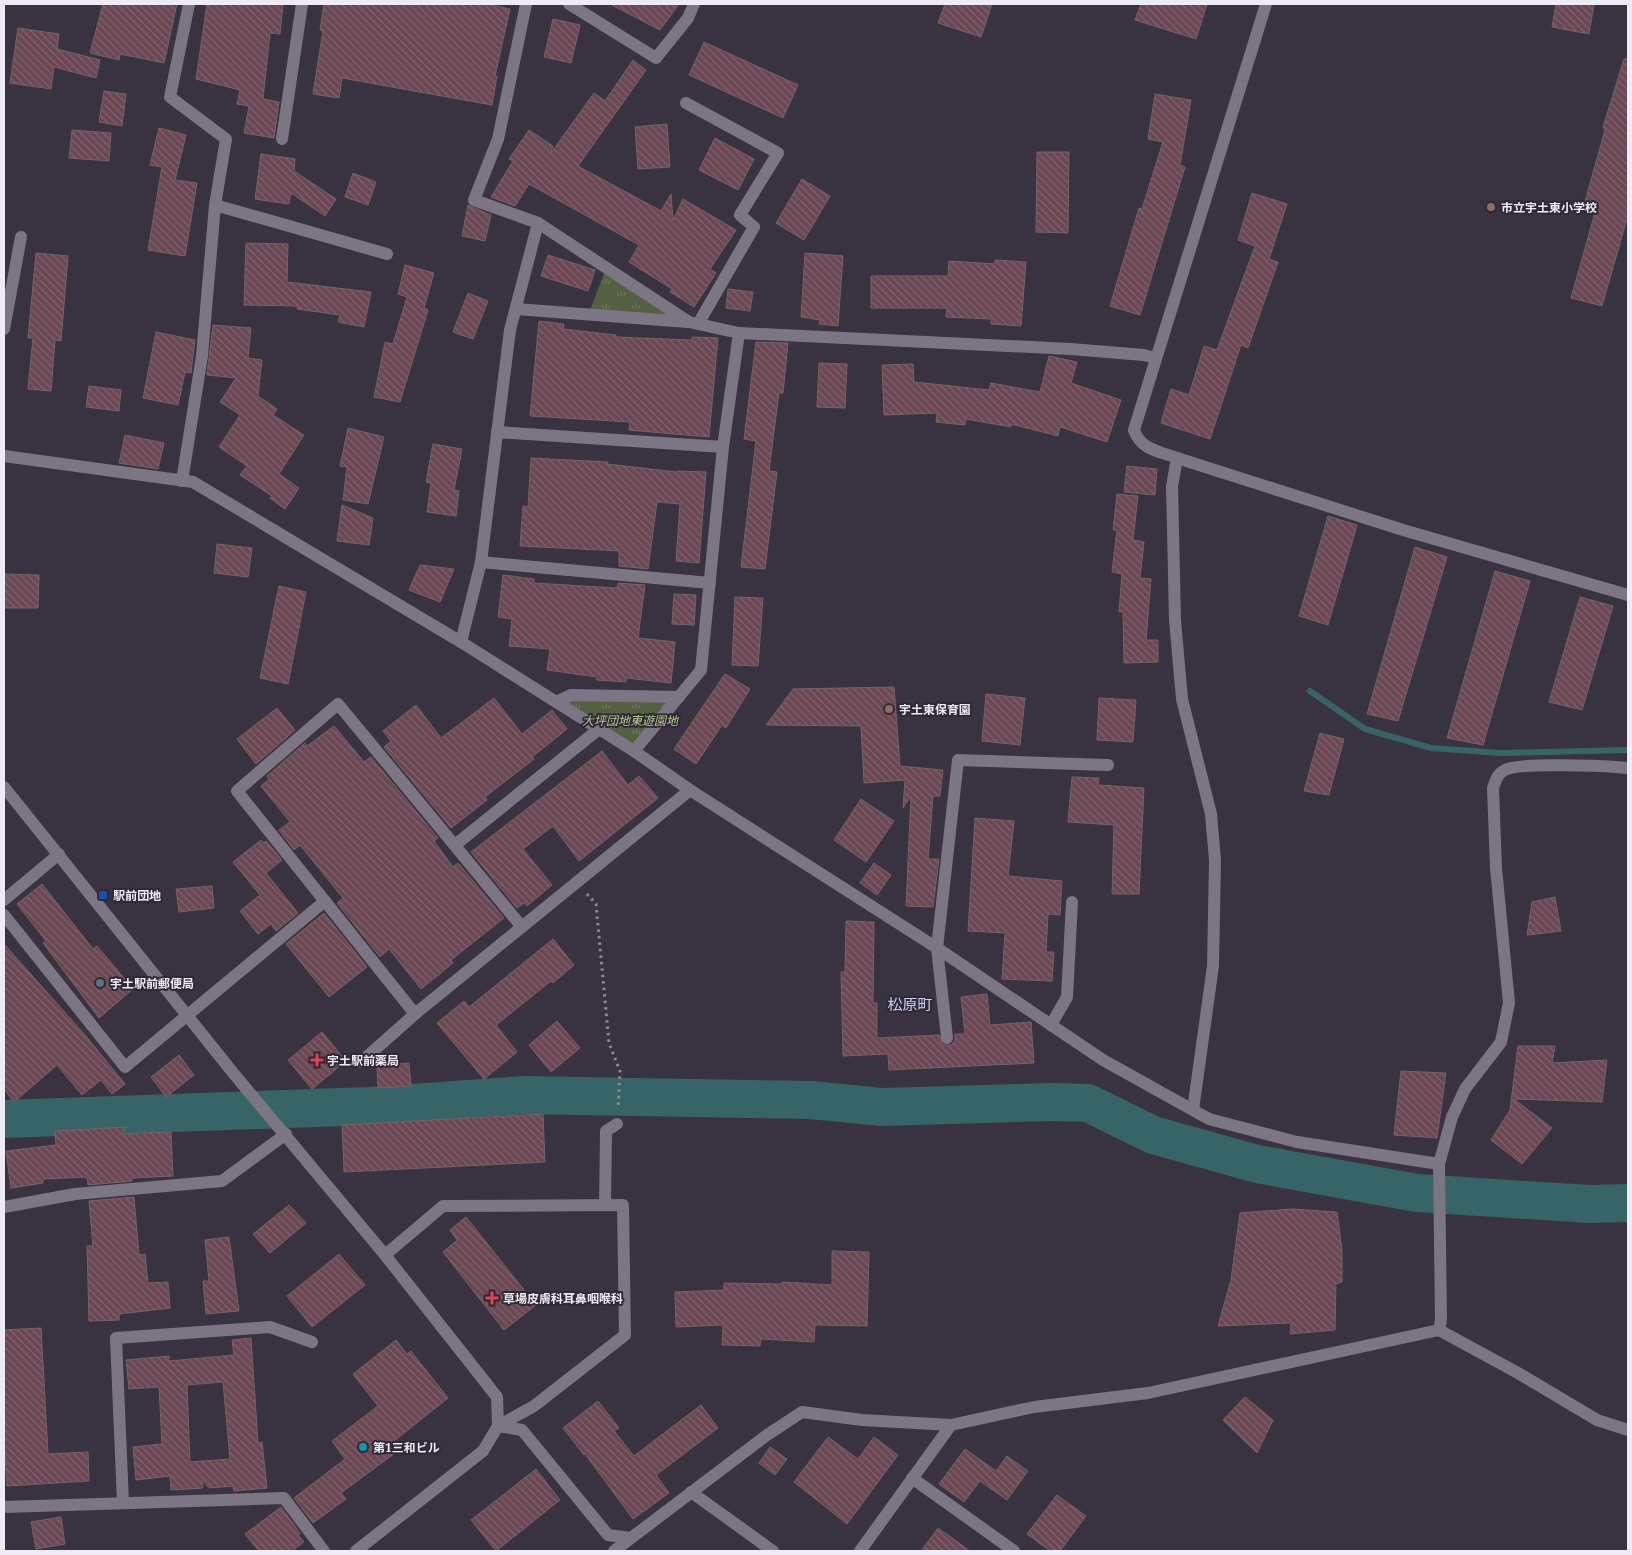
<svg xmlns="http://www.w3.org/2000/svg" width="1632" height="1555" font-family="'Noto Serif','Noto Sans JP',serif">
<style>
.grass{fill:url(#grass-tufts)}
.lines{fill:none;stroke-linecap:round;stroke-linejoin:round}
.stream{stroke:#366467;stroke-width:6}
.river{stroke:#366467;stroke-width:38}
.building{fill:url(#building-back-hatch);stroke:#766368;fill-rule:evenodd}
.path{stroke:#8e8994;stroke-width:3;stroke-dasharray:2.5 4;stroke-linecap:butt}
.lane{stroke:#7c7584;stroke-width:12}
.street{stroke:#7c7584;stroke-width:12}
.secondary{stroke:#7c7584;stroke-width:12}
.education-dot{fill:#8d6e63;stroke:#2f2835;stroke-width:2}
.transit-dot{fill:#1a4fb4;stroke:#2f2835;stroke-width:2}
.service-dot{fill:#5c6f8a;stroke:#2f2835;stroke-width:2}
.health-dot{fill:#e0444e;stroke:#2f2835;stroke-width:2}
.culture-dot{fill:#0f9aa8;stroke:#2f2835;stroke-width:2}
.labels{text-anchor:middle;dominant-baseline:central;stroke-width:4;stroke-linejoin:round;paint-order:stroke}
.poi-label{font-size:12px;font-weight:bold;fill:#efebf4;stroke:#2f2835;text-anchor:start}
.park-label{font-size:12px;font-style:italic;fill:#b4cb92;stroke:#2f2835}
.quarter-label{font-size:15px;fill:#c7d2fc;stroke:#2f2835}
</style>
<defs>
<pattern id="grass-tufts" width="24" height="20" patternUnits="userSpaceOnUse" patternTransform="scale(1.25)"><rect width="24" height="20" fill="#546042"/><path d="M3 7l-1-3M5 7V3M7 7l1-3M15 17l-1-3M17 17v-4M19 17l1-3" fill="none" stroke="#6d775e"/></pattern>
<pattern id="building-back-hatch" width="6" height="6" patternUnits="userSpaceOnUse" patternTransform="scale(1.25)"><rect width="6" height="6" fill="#6a4752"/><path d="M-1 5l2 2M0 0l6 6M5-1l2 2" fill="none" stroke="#80626c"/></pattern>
</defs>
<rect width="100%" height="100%" fill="#393240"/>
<g class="grass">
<path d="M607,266L689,322L588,315Z"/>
<path d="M571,695L679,697L634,751L556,702Z"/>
</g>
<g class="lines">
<path class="stream" d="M1310,691L1365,729L1431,748L1500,753L1628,750"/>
<path class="river" d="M4,1119L370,1106L524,1095L811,1100L882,1107L1052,1102L1088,1103L1153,1135L1257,1164L1367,1184L1417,1193L1590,1204L1628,1203"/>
</g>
<g class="building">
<path d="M103,4H177L164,63L120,54L119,60L90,53Z"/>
<path d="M207,4H283L280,34L270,33L263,99L279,102L274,138L244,133L249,106L237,104L240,90L196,79Z"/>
<path d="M324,4H486L510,9L495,76H497L492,105L342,78L339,98L313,94L323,31L320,30Z"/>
<path d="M610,4H679L660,30Z"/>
<path d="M945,4H992L981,37L938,23Z"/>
<path d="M1141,4H1207L1196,39L1135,20Z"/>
<path d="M1556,4H1594L1589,34L1552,27Z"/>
<path d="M553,19L580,25L571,63L544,57Z"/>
<path d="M18,28L59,34L57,49L100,60L96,78L54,67L51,89L10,83Z"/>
<path d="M704,42L798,85L783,118L689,75Z"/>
<path d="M1624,59H1628V215L1602,306L1571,298L1596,209L1584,205L1605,130L1603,127Z"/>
<path d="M633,60L646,70L578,166L661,211L671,194L673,220L683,199L736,230L710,269L716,273L694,307L670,292L672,289L629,262L639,245L529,184L515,206L491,197L513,161L509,159L529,130L553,146L551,153L594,93L605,101Z"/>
<path d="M104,91L126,94L122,126L99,122Z"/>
<path d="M1155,94L1191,100L1180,165L1185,167L1140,315L1110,306L1139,208L1142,209L1163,142L1148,139Z"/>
<path d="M667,124L670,167L638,169L635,127Z"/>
<path d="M159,128L186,135L175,180L197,183L185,256L148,250L162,167L150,165Z"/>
<path d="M72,130L111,133L109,161L69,158Z"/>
<path d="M715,138L754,159L738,190L699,170Z"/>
<path d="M1037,152H1069L1068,233L1036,232Z"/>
<path d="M261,154L295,159L294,171L336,199L325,216L291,193L289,204L255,199Z"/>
<path d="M353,173L376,182L368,205L345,197Z"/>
<path d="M802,179L830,196L804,240L776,223Z"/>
<path d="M1252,193L1287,204L1269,259L1278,262L1248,348L1241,345L1210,439L1161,423L1171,389L1189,395L1204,346L1217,350L1255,246L1238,240Z"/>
<path d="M468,205L491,215L485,241L462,236Z"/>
<path d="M246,243L288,244L287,282L371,292L364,327L338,322L340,315L297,309L298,306L244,305Z"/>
<path d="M36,253L68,256L61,341L55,340L51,391L28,389L33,338H28Z"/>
<path d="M805,253L843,256L838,326L819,324L820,320L801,317Z"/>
<path d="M548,255L595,270L588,291L541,276Z"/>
<path d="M995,260L1026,262L1021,326L991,324V319L946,317L947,308H871V276H948L949,261L995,264Z"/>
<path d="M405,265L434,273L424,308L428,310L400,402L374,397L385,342L393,344L407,297L398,294Z"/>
<path d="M728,289L753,292L750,311L726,308Z"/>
<path d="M468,293L488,301L473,339L453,332Z"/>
<path d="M539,321L564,324L563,329L616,335V337L692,340V337L718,338L709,437L629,430L630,422L530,416Z"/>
<path d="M213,325L251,328L248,358L262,360L258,396L277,409L273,415L304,435L279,474L299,488L285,509L270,498L272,496L240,475L247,466L219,447L240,415L220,402L236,378L207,375Z"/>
<path d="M156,332L195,340L191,373L185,372L178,405L143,398Z"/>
<path d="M756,342L788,343L783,393H779L769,471L777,472L765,569L741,567L756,441L744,439Z"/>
<path d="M1049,356L1077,362L1071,383L1121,400L1107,442L1060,427L1058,436L1011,424V427L966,419L965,425L936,422L937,413L884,415L882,365L913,364L914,382L989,390L991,383L1040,392Z"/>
<path d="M819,363L847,364L845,408L817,407Z"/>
<path d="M89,386L121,390L119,411L86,407Z"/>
<path d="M348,428L384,437L368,504L343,500L347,467L340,466Z"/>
<path d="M125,435L164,443L158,469L119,463Z"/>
<path d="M433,444L462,449L454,490L459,491L456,516L427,512L431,483L426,482Z"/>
<path d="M531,458L608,462L607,464L677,472L678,471L706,472L699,563L676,561L680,504L657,502L648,569L619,566V551L520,546L523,506L528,507Z"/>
<path d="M1127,466L1157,469L1155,495L1124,492Z"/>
<path d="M1117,494L1138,496L1133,540L1144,542L1140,578L1151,579L1146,640H1158V662L1124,663L1123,612H1119L1122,574L1112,572L1117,530H1113Z"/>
<path d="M342,505L373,518L369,545L337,541Z"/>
<path d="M1328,516L1357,525L1328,625L1299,616Z"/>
<path d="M217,544L252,548L248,577L214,573Z"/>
<path d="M1415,547L1447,557L1398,721L1367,714Z"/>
<path d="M420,565L454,569L440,602L409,590Z"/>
<path d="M1495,571L1530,581L1483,745L1447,738Z"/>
<path d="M4,574L39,575L38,608H4Z"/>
<path d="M503,575L534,579V583L617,588L618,583L645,585L638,638L675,642L671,683L626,678V682L597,680V677L547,670L550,649L509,646L512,619L498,617Z"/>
<path d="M279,586L306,592L288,684L260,678Z"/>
<path d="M674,594L696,595L694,625L672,624Z"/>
<path d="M735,597L763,598L758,666L732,665Z"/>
<path d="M1580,597L1613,606L1582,710L1549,702Z"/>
<path d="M725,674L750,689L726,728L722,725L696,764L674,749Z"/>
<path d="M894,687L900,766L943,770L940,796H933L928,859H939L933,907L906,906L911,796L903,808L905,780L864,783L861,726L766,725L793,689Z"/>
<path d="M986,694L1025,698L1020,745L982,741Z"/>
<path d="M494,698L522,734L552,710L567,729L532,757L534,759L485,797L487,800L451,828L384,747L391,741L383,731L416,705L441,738Z"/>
<path d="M1099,698L1136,700L1133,742L1097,740Z"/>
<path d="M277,708L295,730L256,764L237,739Z"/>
<path d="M334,726L364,762L371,757L438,838L434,841L453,867L458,863L504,918L451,960L453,963L421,989L389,949L380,957L337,903L343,898L300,845L294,850L279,830L290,822L261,786L269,779L267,776L305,743L307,746Z"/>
<path d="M1320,733L1344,739L1329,795L1304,791Z"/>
<path d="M602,751L628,785L639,776L658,798L579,861L553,826L523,849L552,885L527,906L524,903L517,908L471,852Z"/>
<path d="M1072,777L1099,778L1098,785L1144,788L1139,894H1112L1114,825L1068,822Z"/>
<path d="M861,799L894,821L866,862L834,840Z"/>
<path d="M975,818L1014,821L1008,876L1062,881L1060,915L1048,914L1046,952H1054L1052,981L1002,979L1005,933L968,931Z"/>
<path d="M261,840L263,843L266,841L282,860L266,873L298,913L276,931L271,924L258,934L240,911L260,895L233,862Z"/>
<path d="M874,863L891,875L877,895L860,883Z"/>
<path d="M42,884L93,949L97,946L133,989L99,1018L43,943L46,941L17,904Z"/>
<path d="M212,886L214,908L179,912L176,889Z"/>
<path d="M1555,897L1561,931L1527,935L1532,902Z"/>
<path d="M324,913L367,967L329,997L286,944Z"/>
<path d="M846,921L874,922L873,1003H877V1038L939,1035L943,1045H951L955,1041V1034H965L961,997L987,994L990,1025L1031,1022L1034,1063L889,1070L888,1054L843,1056L841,972H845Z"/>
<path d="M553,939L574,965L553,983L551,981L496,1025L517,1052L484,1079L437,1023L464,1001L469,1007Z"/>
<path d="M4,944L85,1035L125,1084L112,1094L101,1080L82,1095L57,1065L14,1102L4,1089Z"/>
<path d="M557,1021L580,1048L551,1072L529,1045Z"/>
<path d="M322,1032L346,1061L312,1089L288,1060Z"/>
<path d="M1518,1046H1555L1552,1063L1607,1060L1602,1102L1514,1099L1552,1128L1522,1164L1491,1140L1510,1110Z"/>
<path d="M179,1055L194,1075L166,1097L151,1077Z"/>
<path d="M409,1063L411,1086L378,1088L377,1066Z"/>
<path d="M1401,1071L1446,1073L1437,1138L1394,1135Z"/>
<path d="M543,1114L545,1162L344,1172L342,1125Z"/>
<path d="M128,1127L119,1134L171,1132L173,1176L132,1178V1181L88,1185L87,1177L43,1179V1183L11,1188L6,1151L56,1145L55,1131Z"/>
<path d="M134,1197L139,1255L145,1254L148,1283L168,1282L170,1308L119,1314V1320L89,1321L87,1246H93L89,1201Z"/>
<path d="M289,1205L306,1223L270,1253L253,1234Z"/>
<path d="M1292,1209L1337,1212L1342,1250V1282L1336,1284L1335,1330L1290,1334L1291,1323L1218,1326L1231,1280L1240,1213Z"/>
<path d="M466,1217L536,1305L504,1330L443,1252L457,1240L450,1230Z"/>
<path d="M229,1237L239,1311L206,1314L203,1281H209L205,1240Z"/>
<path d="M832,1251L869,1252L867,1326L815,1325L814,1342L761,1339L760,1346L722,1345L723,1325L676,1327L675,1292L724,1290V1283L782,1284V1282L832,1285Z"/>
<path d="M339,1254L365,1285L312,1327L287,1296Z"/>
<path d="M41,1328L48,1454L88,1452L89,1481L7,1486L4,1439V1330Z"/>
<path d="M251,1338L258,1443L262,1442L267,1488L234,1491L233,1486L209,1488L202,1480L203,1488L171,1490L170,1476L136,1480L133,1447L162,1444L159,1387L129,1389L126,1360L169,1356V1361L234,1355L232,1340ZM223,1382L230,1459L190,1462L187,1385Z"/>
<path d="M396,1340L407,1354L411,1351L448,1398L389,1445L395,1453L341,1493L346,1499L313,1523L294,1498L345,1459L332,1441L378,1406L353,1374Z"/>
<path d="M1245,1397L1273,1420L1257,1453L1223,1420Z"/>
<path d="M598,1401L619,1428L614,1431L634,1456L701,1405L718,1428L656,1475L669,1493L633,1519L585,1454L584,1455L563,1428Z"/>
<path d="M828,1437L858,1459L874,1437L898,1455L847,1524L794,1482Z"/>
<path d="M770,1447L787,1459L775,1475L759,1463Z"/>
<path d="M965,1449L996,1471L1007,1456L1028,1471L1007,1500L980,1481L964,1502L939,1484Z"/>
<path d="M536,1469L560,1500L496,1551L471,1520Z"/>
<path d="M1057,1495L1086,1516L1060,1551H1050L1027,1534Z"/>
<path d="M281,1507L300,1533L298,1535L304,1542L292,1551H259L245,1534Z"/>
<path d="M61,1517L65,1544L36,1549L31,1522Z"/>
<path d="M938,1528L970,1551H921Z"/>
</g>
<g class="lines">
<path class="path" d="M587,894L596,904L609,1043L620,1071L618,1109"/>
<path class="lane" d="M605,1205L606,1131L617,1124"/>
<g class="street">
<path d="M189,4L170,97L226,139L215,205"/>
<path d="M526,4L498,139L474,200L538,223L689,322L739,333L723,447L701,670L634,751"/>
<path d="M569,4L656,58L688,18L694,4"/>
<path d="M1266,4L1134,430C1141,450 1159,451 1177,458L1403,530L1628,595"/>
<path d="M686,103L778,153L740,215L754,227L698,324"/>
<path d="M282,139L302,4"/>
<path d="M516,309L688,322"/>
<path d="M4,329L21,237"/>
<path d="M739,333L1071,349L1144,355L1155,358"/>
<path d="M497,432L723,447"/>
<path d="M4,456L193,482L461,642L634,751L690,790L937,948L1103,1060L1209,1119L1297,1142L1439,1164"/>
<path d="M1177,458L1172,486L1175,620L1182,699L1211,814L1215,860L1213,966L1193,1110"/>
<path d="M182,481L202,356L215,205L387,254"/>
<path d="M481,562L710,583"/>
<path d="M461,642L481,562L510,330L538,223"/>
<path d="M556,702L571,695L679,697"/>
<path d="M455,845L599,729"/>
<path d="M4,900L59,854"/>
<path d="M4,915L125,1067L325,901"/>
<path d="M415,1014L237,791L338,704L522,927"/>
<path d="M1051,1025L1067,997L1072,902"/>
<path d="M947,1038L937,948L958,760L1108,765"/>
<path d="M361,1062L415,1014L690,790"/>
<path d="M4,1207L75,1194L222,1181L286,1134"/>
<path d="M385,1255L443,1206L623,1205L625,1335L534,1406L498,1426"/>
<path d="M1439,1330L1441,1320L1439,1164L1452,1117L1465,1089L1501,1042L1509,1003L1496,868L1493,788C1496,780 1497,774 1505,770C1518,762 1609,766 1628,768"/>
<path d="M498,1426L522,1430L608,1535L630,1538"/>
<path d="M912,1478L1014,1551"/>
<path d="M691,1492L773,1551"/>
<path d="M123,1503L116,1338L270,1327L312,1342"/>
<path d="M4,1507L284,1498L324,1551"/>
<path d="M614,1551L767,1435L802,1412L862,1420L951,1425L1034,1407L1148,1393L1439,1330L1518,1373L1597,1420L1628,1430"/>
<path d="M860,1551L951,1425"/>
</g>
<path class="secondary" d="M4,787L234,1074L385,1255L497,1397L498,1426L483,1451L356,1551"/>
</g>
<g class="education-dot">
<circle cx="1491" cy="207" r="5"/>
<circle cx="889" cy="709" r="5"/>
</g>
<rect class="transit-dot" x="98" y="890" width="10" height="10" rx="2.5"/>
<circle class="service-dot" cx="100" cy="983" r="5"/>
<g class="health-dot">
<path d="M314.5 1052.5h5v5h5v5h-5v5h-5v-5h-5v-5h5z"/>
<path d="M489.5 1290.5h5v5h5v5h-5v5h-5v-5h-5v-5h5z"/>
</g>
<circle class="culture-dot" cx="363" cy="1447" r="5"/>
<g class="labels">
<g class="poi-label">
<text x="1501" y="207">市立宇土東小学校</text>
<text x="899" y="709">宇土東保育園</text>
<text x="113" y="895">駅前団地</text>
<text x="110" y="983">宇土駅前郵便局</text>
<text x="327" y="1060">宇土駅前薬局</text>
<text x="503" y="1298">草場皮膚科耳鼻咽喉科</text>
<text x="373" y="1447">第1三和ビル</text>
</g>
<g class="park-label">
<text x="630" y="720">大坪団地東遊園地</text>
</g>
<g class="quarter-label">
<text x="910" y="1004">松原町</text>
</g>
</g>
<rect width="1632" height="1555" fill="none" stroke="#efebf4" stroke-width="10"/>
</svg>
